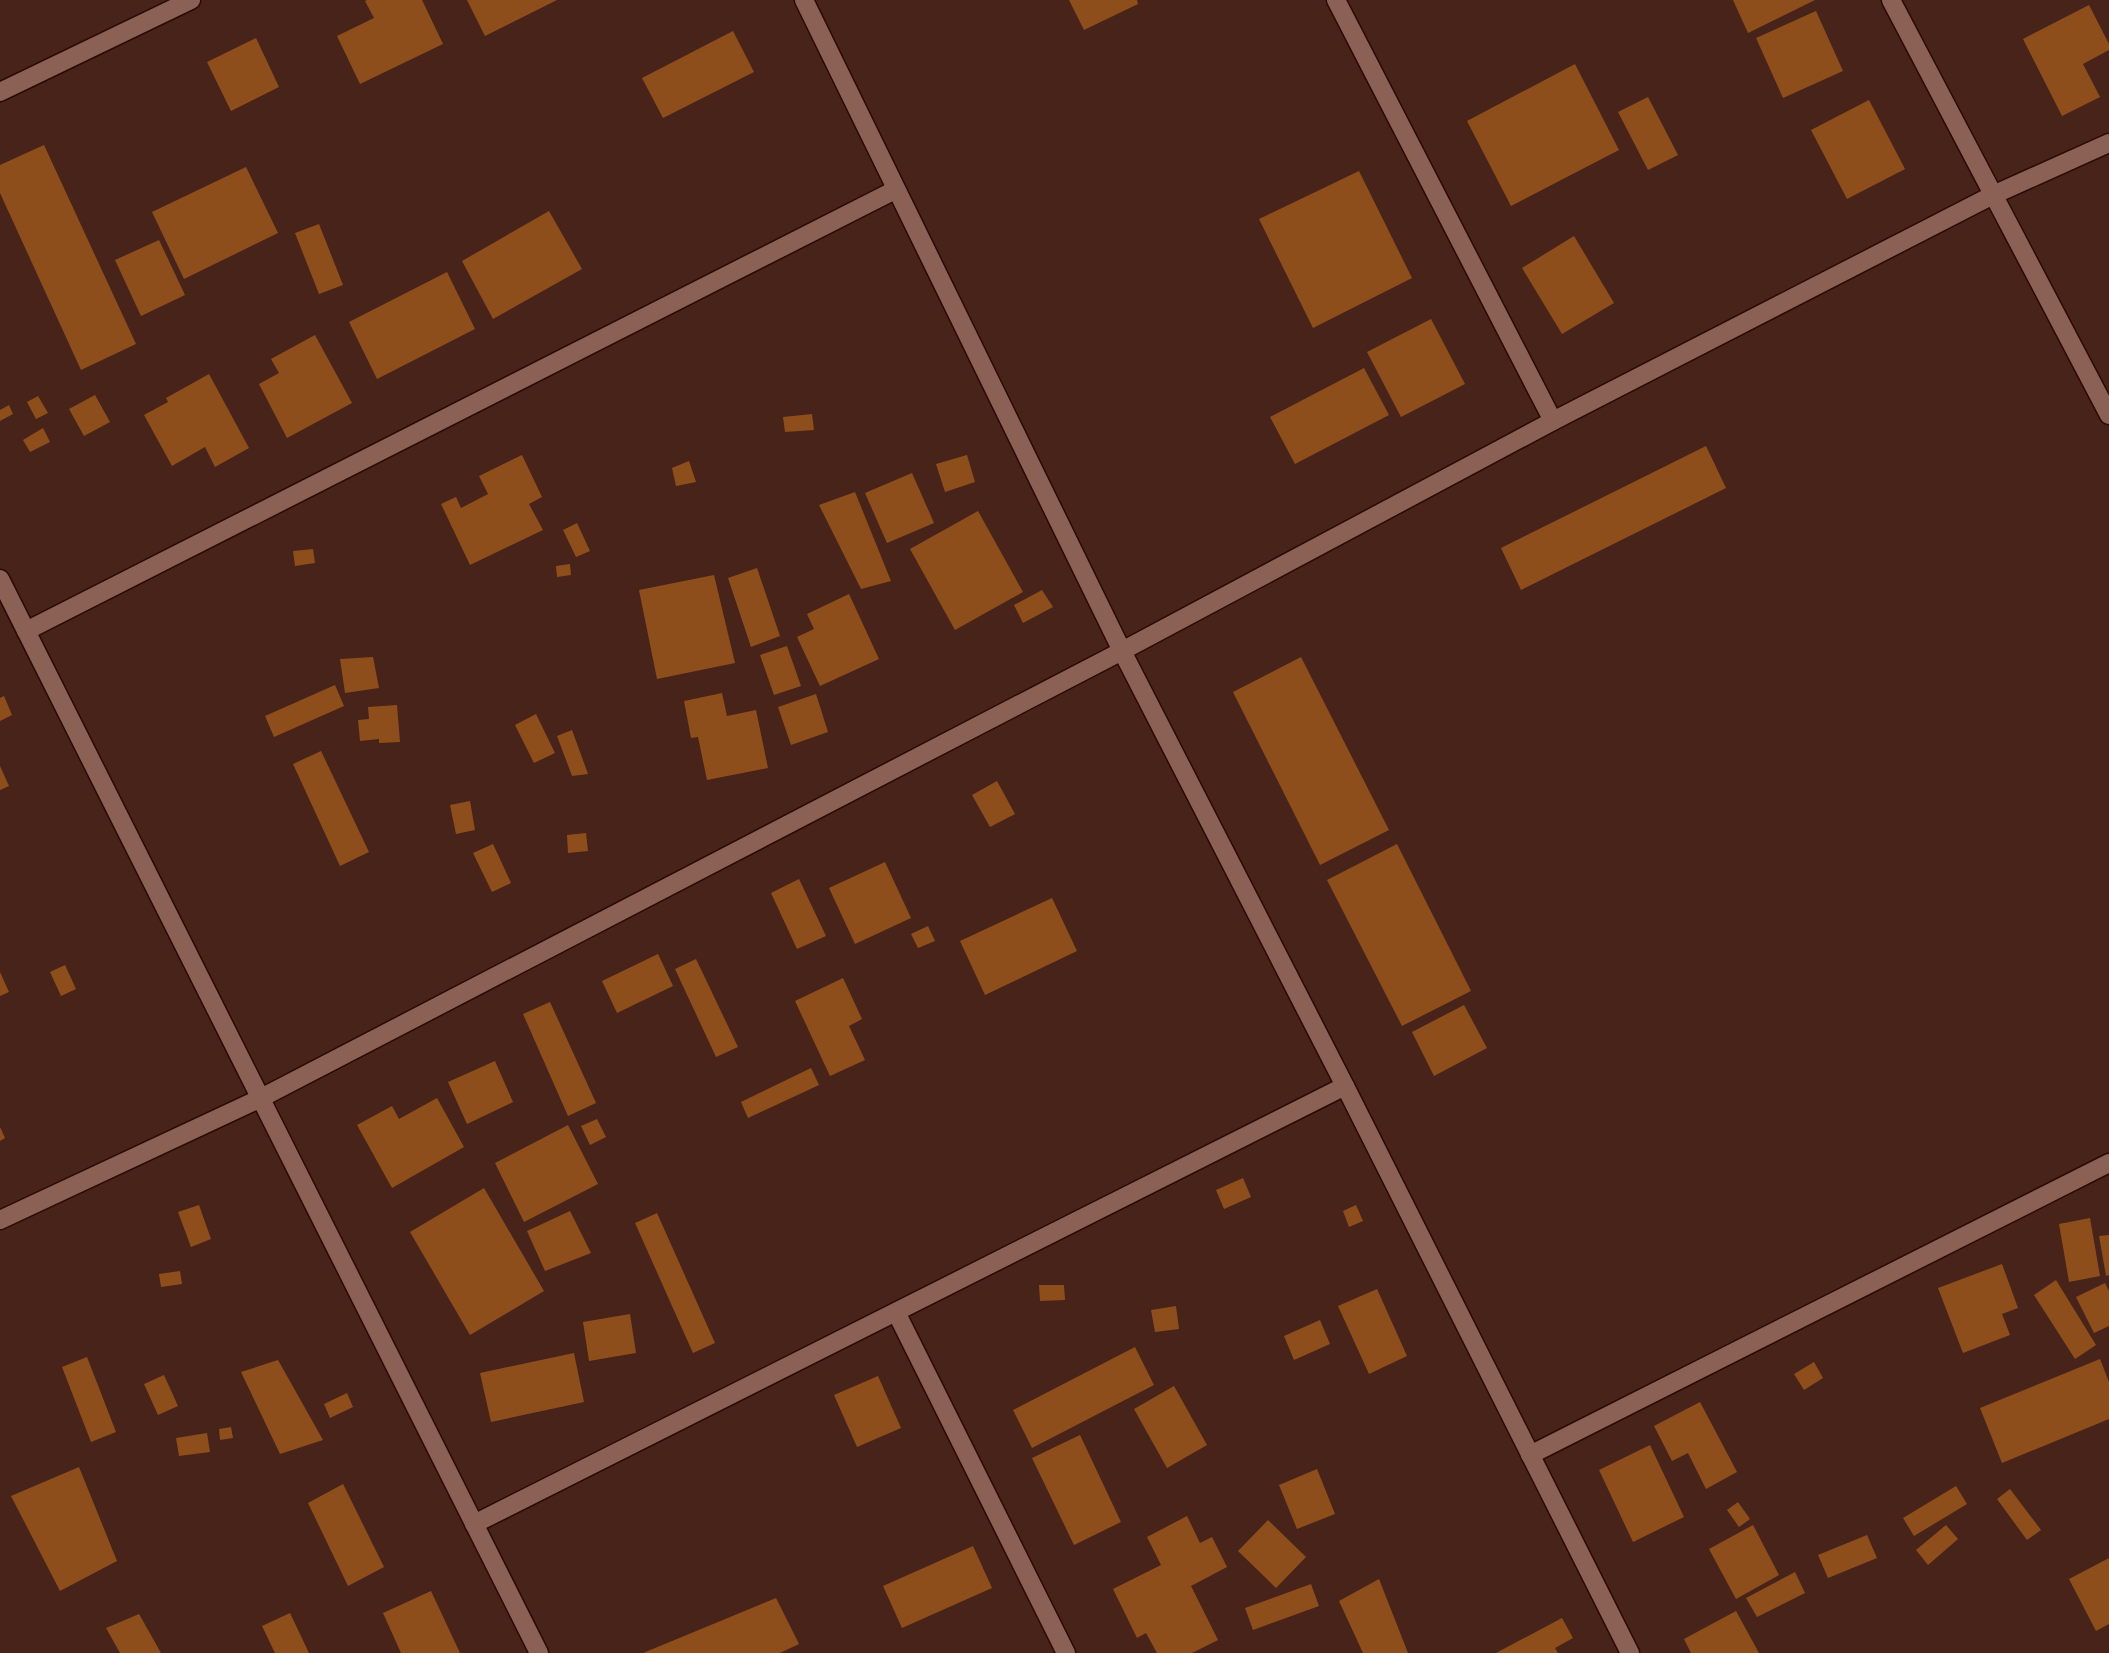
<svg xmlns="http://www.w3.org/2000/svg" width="2109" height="1653" font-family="'Source Serif 4',serif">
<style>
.building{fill:#8e4e1c}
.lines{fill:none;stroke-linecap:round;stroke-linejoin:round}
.minor-casing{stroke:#2b0a04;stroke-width:21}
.minor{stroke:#8b6156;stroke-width:18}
</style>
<rect width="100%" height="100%" fill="#47231a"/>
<g class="building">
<path d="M367,0H422L443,44L360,84L337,36L374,18L365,1Z"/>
<path d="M467,0H557L485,36Z"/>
<path d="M1069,0H1137L1138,4L1084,30Z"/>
<path d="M1733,0H1815L1748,33Z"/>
<path d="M2089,5L2109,44V50L2083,64L2100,97L2062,116L2023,39Z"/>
<path d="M1816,11L1843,71L1783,98L1756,38Z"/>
<path d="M733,31L754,72L663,118L642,78Z"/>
<path d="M256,38L279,87L231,111L207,62Z"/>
<path d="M1575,64L1619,150L1511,206L1467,121Z"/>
<path d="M1648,97L1678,155L1648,170L1618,112Z"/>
<path d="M1869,100L1905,169L1847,199L1811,130Z"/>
<path d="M44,145L136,344L81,370L0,193V165Z"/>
<path d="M246,167L278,233L184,279L152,212Z"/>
<path d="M1359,171L1412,278L1313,328L1259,219Z"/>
<path d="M549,211L582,269L493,319L462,261Z"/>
<path d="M319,224L343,285L319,294L295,233Z"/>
<path d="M1574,236L1614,303L1562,334L1522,268Z"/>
<path d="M159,240L185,295L141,316L115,260Z"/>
<path d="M447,272L475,329L377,379L349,322Z"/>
<path d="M1431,319L1465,384L1401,417L1367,352Z"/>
<path d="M315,335L352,403L287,438L259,384L279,373L271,359Z"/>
<path d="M1364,368L1389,415L1295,464L1270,417Z"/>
<path d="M209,374L249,448L215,467L205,447L172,466L144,415L168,402L166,398Z"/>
<path d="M95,395L110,422L84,436L69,409Z"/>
<path d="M38,396L48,413L36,419L27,402Z"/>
<path d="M9,405L13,414L0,421V410Z"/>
<path d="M812,414L814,430L785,432L783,417Z"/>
<path d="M43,428L50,442L30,452L23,440Z"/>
<path d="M1706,446L1726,488L1521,590L1501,548Z"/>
<path d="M522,455L542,497L529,504L543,530L470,565L441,504L456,497L461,508L488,494L479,476Z"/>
<path d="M967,455L975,482L945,492L936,464Z"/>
<path d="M689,461L696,482L676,486L672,468Z"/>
<path d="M912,473L934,523L887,543L865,493Z"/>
<path d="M855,492L891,581L861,589L819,505Z"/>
<path d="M978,511L1023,592L955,630L910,549Z"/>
<path d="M577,523L590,551L576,557L563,530Z"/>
<path d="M313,549L315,563L295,566L293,551Z"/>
<path d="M570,564L571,575L557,577L556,566Z"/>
<path d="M757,568L780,636L751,647L728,578Z"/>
<path d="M714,575L735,663L657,679L639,590Z"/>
<path d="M1042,590L1053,607L1023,623L1014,605Z"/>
<path d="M849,594L879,659L820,686L797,637L814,629L807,614Z"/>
<path d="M787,646L801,686L774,695L760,655Z"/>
<path d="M373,657L379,688L345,693L340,659Z"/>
<path d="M1301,657L1389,830L1320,865L1233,692Z"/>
<path d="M335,685L344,706L274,737L265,716Z"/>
<path d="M722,693L727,716L756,710L768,768L707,780L698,737L691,738L684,701Z"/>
<path d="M816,694L828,732L791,745L778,707Z"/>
<path d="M4,696L12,715L0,721V698Z"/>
<path d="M397,705L400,742L379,743V739L360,741L358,720L369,719L368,707Z"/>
<path d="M536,714L555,753L534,763L515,725Z"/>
<path d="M572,730L588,774L572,776L557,736Z"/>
<path d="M321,751L369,852L340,866L293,764Z"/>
<path d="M0,766L9,786L0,790Z"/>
<path d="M997,781L1015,814L990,827L972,795Z"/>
<path d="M470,801L475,830L456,834L450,805Z"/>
<path d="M586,833L588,851L568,853L567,835Z"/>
<path d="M493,844L511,883L492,892L473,853Z"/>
<path d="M1397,844L1471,991L1402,1026L1327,880Z"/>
<path d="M885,862L911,918L855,944L829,888Z"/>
<path d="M799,879L826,936L797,949L771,893Z"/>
<path d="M1052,898L1077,951L985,995L960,941Z"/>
<path d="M928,926L935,941L918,948L911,934Z"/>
<path d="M658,954L673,986L617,1013L602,981Z"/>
<path d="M696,959L738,1047L716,1057L675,969Z"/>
<path d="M65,965L76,989L61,996L50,972Z"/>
<path d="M0,972L9,992L0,996Z"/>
<path d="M843,978L862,1019L849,1026L865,1060L830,1076L795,1001Z"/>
<path d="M550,1002L596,1103L568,1116L523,1014Z"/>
<path d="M1464,1005L1487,1048L1434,1076L1412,1032Z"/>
<path d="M495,1061L513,1102L467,1124L448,1082Z"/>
<path d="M811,1068L819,1085L748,1118L741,1102Z"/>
<path d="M437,1098L464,1147L392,1188L357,1125L392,1106L399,1119Z"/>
<path d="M597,1119L606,1137L590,1145L581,1126Z"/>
<path d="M568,1125L598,1184L524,1222L495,1163Z"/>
<path d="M0,1127L5,1138L0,1141Z"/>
<path d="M1243,1178L1251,1197L1224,1209L1216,1190Z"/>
<path d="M484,1188L544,1291L470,1335L410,1232Z"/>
<path d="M199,1205L211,1239L191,1247L178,1212Z"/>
<path d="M1356,1205L1363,1221L1349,1227L1343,1211Z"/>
<path d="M570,1211L591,1253L545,1271L527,1231Z"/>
<path d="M657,1213L715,1343L693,1353L635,1223Z"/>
<path d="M2090,1218L2100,1276L2069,1282L2059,1224Z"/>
<path d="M2109,1235V1275L2106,1276L2099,1236Z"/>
<path d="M2002,1264L2018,1308L2002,1314L2010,1335L1963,1353L1938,1288Z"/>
<path d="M180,1271L182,1284L161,1287L159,1274Z"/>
<path d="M2056,1280L2096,1345L2075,1359L2034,1295Z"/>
<path d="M2105,1283L2109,1291V1326L2094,1333L2076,1297Z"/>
<path d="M1039,1285H1064L1065,1300L1040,1301Z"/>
<path d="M1377,1289L1407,1356L1369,1374L1338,1306Z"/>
<path d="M1176,1306L1179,1329L1155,1332L1151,1310Z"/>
<path d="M630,1314L636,1353L589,1361L583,1322Z"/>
<path d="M1320,1320L1330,1344L1294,1360L1284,1336Z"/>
<path d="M1135,1347L1154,1385L1032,1448L1013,1410Z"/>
<path d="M574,1353L584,1402L491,1422L480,1373Z"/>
<path d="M87,1357L116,1432L91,1442L62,1367Z"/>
<path d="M2100,1359L2109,1382V1419L2002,1463L1980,1408Z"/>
<path d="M278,1360L323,1440L280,1454L241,1372Z"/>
<path d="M1814,1362L1823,1378L1804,1390L1794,1374Z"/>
<path d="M164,1375L178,1406L158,1415L144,1384Z"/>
<path d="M878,1376L901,1428L857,1447L834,1395Z"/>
<path d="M1174,1386L1207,1445L1167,1468L1134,1409Z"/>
<path d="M347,1393L353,1407L330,1418L324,1404Z"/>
<path d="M1700,1402L1737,1472L1706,1489L1688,1453L1672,1461L1654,1426Z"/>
<path d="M231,1427L233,1438L220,1440L219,1429Z"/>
<path d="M207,1433L210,1452L179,1456L176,1438Z"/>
<path d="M1080,1435L1121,1522L1074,1545L1032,1458Z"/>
<path d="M1650,1445L1684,1517L1633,1542L1599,1470Z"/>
<path d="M79,1467L117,1561L60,1591L11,1496Z"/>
<path d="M1317,1469L1335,1514L1297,1529L1279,1485Z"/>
<path d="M343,1484L384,1567L348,1586L308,1503Z"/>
<path d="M1956,1486L1967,1504L1914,1536L1903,1518Z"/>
<path d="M2010,1489L2041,1530L2027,1540L1997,1499Z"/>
<path d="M1738,1502L1750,1519L1739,1527L1727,1510Z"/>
<path d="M1187,1516L1200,1543L1212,1537L1227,1567L1191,1586L1218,1640L1192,1653H1157L1146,1633L1137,1638L1113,1589L1161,1565L1147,1537Z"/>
<path d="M1268,1520L1306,1557L1276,1588L1238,1551Z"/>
<path d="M1753,1525L1779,1575L1736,1599L1709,1549Z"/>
<path d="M1946,1525L1958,1539L1928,1565L1916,1550Z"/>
<path d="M1867,1535L1877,1558L1828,1578L1818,1555Z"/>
<path d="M973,1546L992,1588L902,1628L883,1586Z"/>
<path d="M2109,1558V1624L2096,1631L2069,1579Z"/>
<path d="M1795,1572L1805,1593L1757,1617L1746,1598Z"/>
<path d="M1379,1579L1408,1653H1363L1339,1601Z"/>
<path d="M1311,1584L1319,1606L1253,1630L1245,1608Z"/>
<path d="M431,1591L460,1653H401L383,1613Z"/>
<path d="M776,1598L799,1644L780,1653H643Z"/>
<path d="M1736,1611L1759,1653H1691L1684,1639Z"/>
<path d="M290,1613L309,1653H275L262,1626Z"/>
<path d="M139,1614L161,1653H120L106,1628Z"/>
<path d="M1562,1618L1573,1638L1555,1648L1558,1653H1496Z"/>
</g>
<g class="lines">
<defs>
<g id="minor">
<path d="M804,0L1122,651L1345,1086L1630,1653"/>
<path d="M1336,0L1553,421"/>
<path d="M1891,0L2109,415"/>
<path d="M0,92L191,0"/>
<path d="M0,579L539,1653"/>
<path d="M26,631L895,190"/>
<path d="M0,1220L261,1098L1122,651L1553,421L1993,195L2109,143"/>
<path d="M896,1312L1066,1653"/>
<path d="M1530,1455L2109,1163"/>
<path d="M474,1524L1345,1086"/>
</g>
</defs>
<use href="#minor" class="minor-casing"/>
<use href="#minor" class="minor"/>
</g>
</svg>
